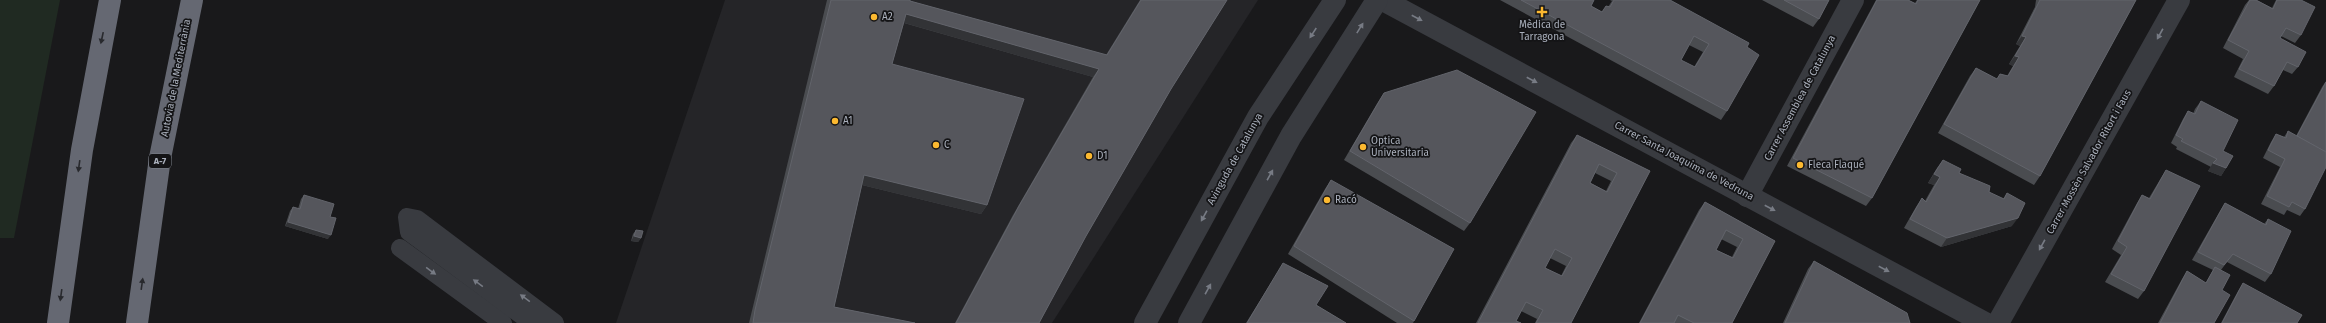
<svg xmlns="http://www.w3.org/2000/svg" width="2326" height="323" font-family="'Fira Sans',sans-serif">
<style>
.built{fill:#252528}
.green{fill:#202a22}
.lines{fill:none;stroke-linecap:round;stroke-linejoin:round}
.service{stroke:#393b40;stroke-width:18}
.minor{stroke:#393b40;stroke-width:22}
.motorway{stroke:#656872;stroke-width:22}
.wall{fill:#4a4c50;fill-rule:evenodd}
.shaded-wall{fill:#323336}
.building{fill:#55565c;stroke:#62646b;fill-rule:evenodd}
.oneway{fill:#777b84}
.oneway2{fill:#28292d}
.poi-dot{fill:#fcb930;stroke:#141416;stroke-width:1.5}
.labels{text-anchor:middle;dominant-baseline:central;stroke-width:3.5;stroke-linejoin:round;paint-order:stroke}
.shield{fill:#141416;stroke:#7d818a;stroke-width:1}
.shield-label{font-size:9px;font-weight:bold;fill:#aab0bc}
.poi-label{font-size:10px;fill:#aab0bc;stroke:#141416;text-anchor:start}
.street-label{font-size:10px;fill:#aab0bc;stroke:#141416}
</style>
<rect width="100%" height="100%" fill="#19191b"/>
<path class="built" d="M725,0H1258L1052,323H616Z"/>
<path class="green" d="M0,0H60L14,238H0Z"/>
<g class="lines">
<g class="service">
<path d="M400,248L503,323"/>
<path d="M532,323L409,232L407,217L417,219L555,323"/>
</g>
<g class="minor">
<path d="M1383,0L1985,323"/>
<path d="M1747,196L1853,0"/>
<path d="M1145,323L1258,117L1335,0"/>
<path d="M1189,323L1291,136L1377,0"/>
<path d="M1998,323L2179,0"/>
</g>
<g class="motorway">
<path d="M58,323L82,150L110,0"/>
<path d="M137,323L160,158L192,0"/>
</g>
</g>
<g class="wall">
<path d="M827,0H910V1L1106,55L1140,0H1227L1171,89L1086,236L1039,323H955L1013,215L1093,77L904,23L892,64L987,205L981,214L862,185L834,307L915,323H749Z"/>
<path d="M1500,0H1594L1591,6L1602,12L1606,6L1608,7L1612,1L1610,0H1670L1747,47L1727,111L1721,120ZM1689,45L1703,52L1694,67L1681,60Z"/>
<path d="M1762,0H1829L1819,19L1813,27Z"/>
<path d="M1876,0H1908L1915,3L1917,0H1980L1872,198L1866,206L1787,166Z"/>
<path d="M2036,0H2136L2040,176L2034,185L1938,133L1970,76L1976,68L1997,79L2000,74L2007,76L2013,66L2009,64L2020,46L2016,44L2035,7Z"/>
<path d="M2249,0H2256L2272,8L2276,0H2301V35L2295,43L2281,36L2280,38L2298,67L2292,74L2283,70L2274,86L2268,94L2234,77L2243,59L2223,48L2245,5Z"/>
<path d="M2326,81L2305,209L2300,216L2287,210L2284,215L2261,204L2280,167L2263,158L2271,142L2276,134L2284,137L2288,131L2296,136L2322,87Z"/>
<path d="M1384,93L1470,223L1464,231L1344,160L1378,102Z"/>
<path d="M2201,101L2223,151L2226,168L2221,176L2208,171L2211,167L2176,149L2177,147L2171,143L2183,119L2188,111L2193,114L2195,109Z"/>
<path d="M1577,135L1650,171L1571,323H1535L1537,319L1521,311L1516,321L1521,323H1476L1571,143ZM1595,173L1611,181L1606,191L1590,183ZM1550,258L1566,266L1561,276L1545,268Z"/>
<path d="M1943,160L1959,173L1989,192L2003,199L2007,193L2012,226L1941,247L1904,228L1916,207L1922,198L1925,201L1934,185L1928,183L1937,168Z"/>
<path d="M2166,170L2144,291L2138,299L2105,282L2121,255L2112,249L2137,203L2142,195L2149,198L2161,178Z"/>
<path d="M1331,180L1414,321L1413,323H1397L1288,254L1325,189Z"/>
<path d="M304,195L330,217L328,239L285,226L290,211L293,207L298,209L301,199Z"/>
<path d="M1705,202L1775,241L1732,323H1639L1699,210ZM1721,239L1737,247L1732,257L1716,250Z"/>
<path d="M2225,203L2264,224L2268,219L2271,274L2265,282L2227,262L2221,270L2222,290L2214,323H2158L2182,279L2187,271L2206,283L2213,270L2192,260L2220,211Z"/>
<path d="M636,230L641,238L638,242L631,241L633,234Z"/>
<path d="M1814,261L1910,323H1783L1808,269Z"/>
<path d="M1283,263L1316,305L1346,323H1246L1278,272Z"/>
<path d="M2243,283L2297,323H2221L2238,291Z"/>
</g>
<g class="shaded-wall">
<path d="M906,14L1099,69L1093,77L901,22Z"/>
<path d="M2022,36L2026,37L2020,46L2016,44Z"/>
<path d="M2015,56L2019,57L2013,66L2009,64Z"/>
<path d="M2213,163L2226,168L2221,176L2208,171Z"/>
<path d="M1934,174L1940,177L1934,185L1928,183Z"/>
<path d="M864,175L987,205L981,214L858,184Z"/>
<path d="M2018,218L2012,226L1941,247L1947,238Z"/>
<path d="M288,222L331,235L328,239L285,226Z"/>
<path d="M634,236L641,238L638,242L631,241Z"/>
</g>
<g class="building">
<path d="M831,0H910V1L1107,55L1141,0H1227L1171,89L1086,236L1039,323H956L1019,206L1099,69L906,14L892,64L1024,99L987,205L864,175L834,307L915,323H753L755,310Z"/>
<path d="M1521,0H1594L1591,6L1602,12L1606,6L1610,7L1614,0H1670L1749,43L1747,47L1759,55L1727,111ZM1694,36L1709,44L1695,67L1681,60Z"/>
<path d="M1784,0H1829L1819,19Z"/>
<path d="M1877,0H1908L1916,4L1918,0H1980L1872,198L1793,158Z"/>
<path d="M2040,0H2136L2040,176L1944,124L1976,68L1997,79L2000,74L2008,76L2019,57L2015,56L2026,37L2022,36Z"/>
<path d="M2250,0H2256L2273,9L2277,0H2301L2315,7L2301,35L2286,28L2280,38L2306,52L2298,67L2287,62L2274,86L2239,69L2249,51L2228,40Z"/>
<path d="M1457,70L1536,112L1470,223L1350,151L1384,93Z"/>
<path d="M2326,82V152L2297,136Z"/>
<path d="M2201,101L2238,120L2223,151L2233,156L2226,168L2213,163L2217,159L2181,141L2183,139L2176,135L2188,111L2195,114Z"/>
<path d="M2288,131L2326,152V167L2305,209L2292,202L2289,207L2267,196L2285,159L2268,150L2276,134L2286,138Z"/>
<path d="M1577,135L1650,171L1571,323H1536L1543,310L1526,302L1516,321L1521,323H1478ZM1599,164L1617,173L1607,192L1590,183ZM1555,249L1572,258L1562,276L1545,268Z"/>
<path d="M1943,160L1961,169L1959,173L1990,186L1989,192L2004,199L2007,193L2025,203L2018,218L1947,238L1910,219L1922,198L1926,202L1940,177L1934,174Z"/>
<path d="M2166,170L2200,186L2144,291L2111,274L2127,247L2118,241L2142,195L2150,199Z"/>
<path d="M1331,180L1454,249L1414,321L1294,246Z"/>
<path d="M304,195L334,204L330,217L336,218L331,235L288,222L293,207L300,209Z"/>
<path d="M1705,202L1775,241L1732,323H1694L1678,315L1674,323H1640ZM1726,230L1743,239L1733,258L1716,250Z"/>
<path d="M2225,203L2266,225L2268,219L2291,231L2271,274L2233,254L2224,265L2198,252Z"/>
<path d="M636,230L643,231L641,238L634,236Z"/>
<path d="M1814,261L1907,313L1910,323H1785Z"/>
<path d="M1283,263L1328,286L1316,305L1346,323H1247Z"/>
<path d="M2215,267L2230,275L2222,290L2230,295L2214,323H2160L2187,271L2206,283Z"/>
<path d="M2243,283L2302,315L2297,323H2222Z"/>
</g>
<defs><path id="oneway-solid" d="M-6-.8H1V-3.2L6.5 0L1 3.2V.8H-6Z"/></defs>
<g class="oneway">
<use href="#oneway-solid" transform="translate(1417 18) rotate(28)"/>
<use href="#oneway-solid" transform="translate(1360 28) rotate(-58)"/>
<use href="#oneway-solid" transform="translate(1313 33) rotate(123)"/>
<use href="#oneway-solid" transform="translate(2160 34) rotate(119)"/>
<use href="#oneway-solid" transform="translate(1532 80) rotate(28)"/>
<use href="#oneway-solid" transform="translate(1270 175) rotate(-61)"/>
<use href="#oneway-solid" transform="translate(1770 208) rotate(28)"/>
<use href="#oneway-solid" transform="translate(1204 216) rotate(119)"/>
<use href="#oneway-solid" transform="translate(2042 245) rotate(119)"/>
<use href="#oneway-solid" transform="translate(1884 269) rotate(28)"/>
<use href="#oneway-solid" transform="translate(431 271) rotate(36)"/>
<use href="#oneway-solid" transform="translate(478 283) rotate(-144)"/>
<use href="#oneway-solid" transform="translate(1208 289) rotate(-61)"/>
<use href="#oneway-solid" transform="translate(525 298) rotate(-144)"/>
</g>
<g class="oneway2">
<use href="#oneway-solid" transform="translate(102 38) rotate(102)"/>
<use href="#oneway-solid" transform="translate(79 166) rotate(98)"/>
<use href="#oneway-solid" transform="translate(142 284) rotate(-82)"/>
<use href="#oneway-solid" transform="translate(61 295) rotate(98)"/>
</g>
<g class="poi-dot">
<path d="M1540 6h4v4h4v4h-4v4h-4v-4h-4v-4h4z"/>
<circle cx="874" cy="17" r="4"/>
<circle cx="835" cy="121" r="4"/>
<circle cx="936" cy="145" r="4"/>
<circle cx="1363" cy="147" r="4"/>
<circle cx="1089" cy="156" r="4"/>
<circle cx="1800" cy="165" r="4"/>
<circle cx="1327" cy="200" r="4"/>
</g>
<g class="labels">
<rect class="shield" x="149" y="154" width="22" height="14" rx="3"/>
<g class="shield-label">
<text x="160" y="161">A-7</text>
</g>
<g class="poi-label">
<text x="882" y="17">A2</text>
<text x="1542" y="25" text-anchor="middle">Mèdica de<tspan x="1542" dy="12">Tarragona</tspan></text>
<text x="843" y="121">A1</text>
<text x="1371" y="141">Optica<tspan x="1371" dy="12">Universitaria</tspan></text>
<text x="944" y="145">C</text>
<text x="1097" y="156">D1</text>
<text x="1808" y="165">Fleca Flaqué</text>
<text x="1335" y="200">Racó</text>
</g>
<g class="street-label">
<text transform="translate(176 78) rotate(-79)">Autovia de la Mediterrània</text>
<text transform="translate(1800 98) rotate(-62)">Carrer Assemblea de Catalunya</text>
<text transform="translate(1235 159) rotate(-61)">Avinguda de Catalunya</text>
<text transform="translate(1684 161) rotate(28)">Carrer Santa Joaquima de Vedruna</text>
<text transform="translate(2089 162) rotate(-61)">Carrer Mossèn Salvador Ritort i Faus</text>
</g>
</g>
</svg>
